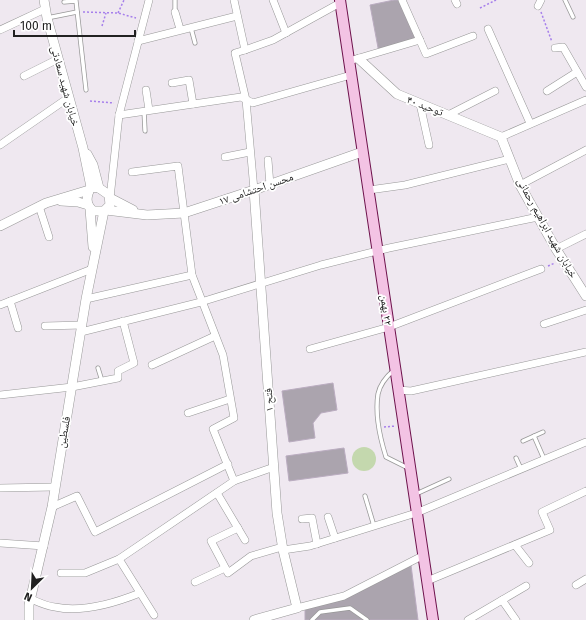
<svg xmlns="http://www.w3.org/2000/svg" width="586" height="620" font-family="'Fira Sans','Noto Naskh Arabic',sans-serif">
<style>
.water{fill:#c4d8ae}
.building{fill:#aba4ae;stroke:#baacc0}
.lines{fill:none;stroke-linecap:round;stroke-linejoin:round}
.service-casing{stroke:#989898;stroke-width:5}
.minor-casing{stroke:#989898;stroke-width:8}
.tertiary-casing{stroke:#989898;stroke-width:10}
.secondary-casing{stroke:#6e124c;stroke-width:12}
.path{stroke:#a67feb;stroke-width:1.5;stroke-dasharray:2 2;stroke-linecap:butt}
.service{stroke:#fff;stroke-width:3.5}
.minor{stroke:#fff;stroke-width:7}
.tertiary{stroke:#fff;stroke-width:9}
.secondary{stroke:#f3c3e4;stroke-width:10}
.labels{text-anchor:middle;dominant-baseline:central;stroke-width:3.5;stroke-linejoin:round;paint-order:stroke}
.street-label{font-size:11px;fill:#212121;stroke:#fff}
</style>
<rect width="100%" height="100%" fill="#efe8f0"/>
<circle class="water" cx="364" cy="459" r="12"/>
<g class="building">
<path d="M394,0H402L420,40L379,53L370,5Z"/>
<path d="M333,383L337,410L321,413L313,423L315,438L289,442L282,391Z"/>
<path d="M344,448L348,473L289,481L286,456Z"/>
<path d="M411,565L418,620H305V608L349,597Z"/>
</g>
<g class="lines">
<defs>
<g id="service">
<path d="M175,0V12"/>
<path d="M565,0L573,17"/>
<path d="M64,2L76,1L86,90"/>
<path d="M47,18L77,12"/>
<path d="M191,28L195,43"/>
<path d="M144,111L145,131"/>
<path d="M98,368L102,381"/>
<path d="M394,370C387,376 380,384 378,394C375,413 380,438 386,457L408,468"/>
<path d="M534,436L544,459"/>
<path d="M523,441L543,432"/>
<path d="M516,458L521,469"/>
<path d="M416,494L449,479"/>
<path d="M365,496L374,526"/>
<path d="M312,620L320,612L350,608L367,620"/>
</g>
<g id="minor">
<path d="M234,0L245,50L235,53L246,100L254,190"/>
<path d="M273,0L286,33"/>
<path d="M402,0L426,54L473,36"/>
<path d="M455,0L457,4"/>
<path d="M538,6L541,0"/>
<path d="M175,12L180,29"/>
<path d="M488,29L530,123"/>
<path d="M0,30L45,9"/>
<path d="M138,41L237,16"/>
<path d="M555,48L563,47L586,87"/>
<path d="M245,50L273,40L340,3"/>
<path d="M349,61L420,40"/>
<path d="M24,76L58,59"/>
<path d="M172,83L189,80L193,104"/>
<path d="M146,90L149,110"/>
<path d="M547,91L577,72"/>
<path d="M420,104L429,145"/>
<path d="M119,115L241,97L253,103L351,75"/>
<path d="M448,115L495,91"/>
<path d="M501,137L586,100"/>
<path d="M0,145L68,98"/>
<path d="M225,157L250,152"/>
<path d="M268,160L270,185"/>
<path d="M132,172L178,166L192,275L223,355L234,418L213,429L234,481"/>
<path d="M520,185L586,150"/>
<path d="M369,190L405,185L510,159"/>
<path d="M110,198L119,115L149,0"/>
<path d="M39,206L49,237"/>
<path d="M556,249L586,234"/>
<path d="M86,299L192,275"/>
<path d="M10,301L18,328"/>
<path d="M0,305L92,269"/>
<path d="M544,324L586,310"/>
<path d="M45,326L82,325"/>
<path d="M81,332L201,302L321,265L389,248L538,217"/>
<path d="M310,349L389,327L541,269"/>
<path d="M152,365L215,336"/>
<path d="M398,390L411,391L586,352"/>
<path d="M0,395L72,387L118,378V371L134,363L123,321"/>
<path d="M188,413L230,399"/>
<path d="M0,488L54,487"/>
<path d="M217,493L245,540"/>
<path d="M52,507L77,496L95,532L228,464"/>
<path d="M328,517L335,538"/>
<path d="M302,519L312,518L317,544"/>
<path d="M238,528L211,541L228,573L251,556L282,547"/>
<path d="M0,543L44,546"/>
<path d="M515,545L529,563"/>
<path d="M283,550L310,546L416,513L586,442"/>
<path d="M61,573H85L119,559"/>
<path d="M427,581L550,530L542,512L586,491"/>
<path d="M195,582L225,568"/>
<path d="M576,585L586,579"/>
<path d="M31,599C38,602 46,606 55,607C82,613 115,603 140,593"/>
<path d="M502,600L516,620"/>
<path d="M297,608L344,596L424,555"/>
<path d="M154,615L119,559L234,481L274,467"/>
<path d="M468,620L526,586"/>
</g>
<g id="tertiary">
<path d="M44,0L47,18L83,148L91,187"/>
<path d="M359,59L397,94L501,137L520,185L556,249L586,296"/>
<path d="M87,154L93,165L99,188"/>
<path d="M91,187L99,188L109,195L110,205L104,211H93C85,204 86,196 91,187Z"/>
<path d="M254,190L277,513L283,550L297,608L254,620"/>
<path d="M110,198L133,210"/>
<path d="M61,201L78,202L88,205"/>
<path d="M90,209L93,247"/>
<path d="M106,210L147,215L184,213L254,190L362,152"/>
<path d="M0,226L46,203L89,190"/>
<path d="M29,620V605L52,507L86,299L104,211"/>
</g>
<path id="secondary" d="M340,0L433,620"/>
</defs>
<use href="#service" class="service-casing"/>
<use href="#minor" class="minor-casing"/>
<use href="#tertiary" class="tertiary-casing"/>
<use href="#secondary" class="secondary-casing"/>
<g class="path">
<path d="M480,8L496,0"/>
<path d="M83,12L118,13L136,18"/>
<path d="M541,12L552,42"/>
<path d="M118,13L124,0"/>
<path d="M102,26L106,13"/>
<path d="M90,101L114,103"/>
<path d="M548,266L555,263"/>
<path d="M384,427L396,426"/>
</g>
<use href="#service" class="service"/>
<use href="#minor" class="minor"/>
<use href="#tertiary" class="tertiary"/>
<use href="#secondary" class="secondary"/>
</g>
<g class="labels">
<g class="street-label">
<text transform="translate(65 86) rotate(75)">خیابان شهید سعادتی</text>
<text transform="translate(425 106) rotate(21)">توحید ۴۰</text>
<text transform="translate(256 189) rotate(-19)">محسن احتشامی ۱۷</text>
<text transform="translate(547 228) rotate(61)">خیابان شهید ابراهیم رحمانی</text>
<text transform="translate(386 310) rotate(82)">٢٢ بهمن</text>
<text transform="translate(269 400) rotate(-94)">فتح ۱</text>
<text transform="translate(64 432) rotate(-80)">فلسطین</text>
</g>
</g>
<g transform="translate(32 588) rotate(204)" stroke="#ffffff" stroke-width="3" paint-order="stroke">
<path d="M0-3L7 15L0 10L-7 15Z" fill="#212121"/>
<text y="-6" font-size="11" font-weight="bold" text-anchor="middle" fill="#212121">N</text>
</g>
<path d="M14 30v6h121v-6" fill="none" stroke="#212121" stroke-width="2"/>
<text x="20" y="30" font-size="12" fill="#212121" stroke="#ffffff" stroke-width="3" paint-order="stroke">100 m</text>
</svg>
